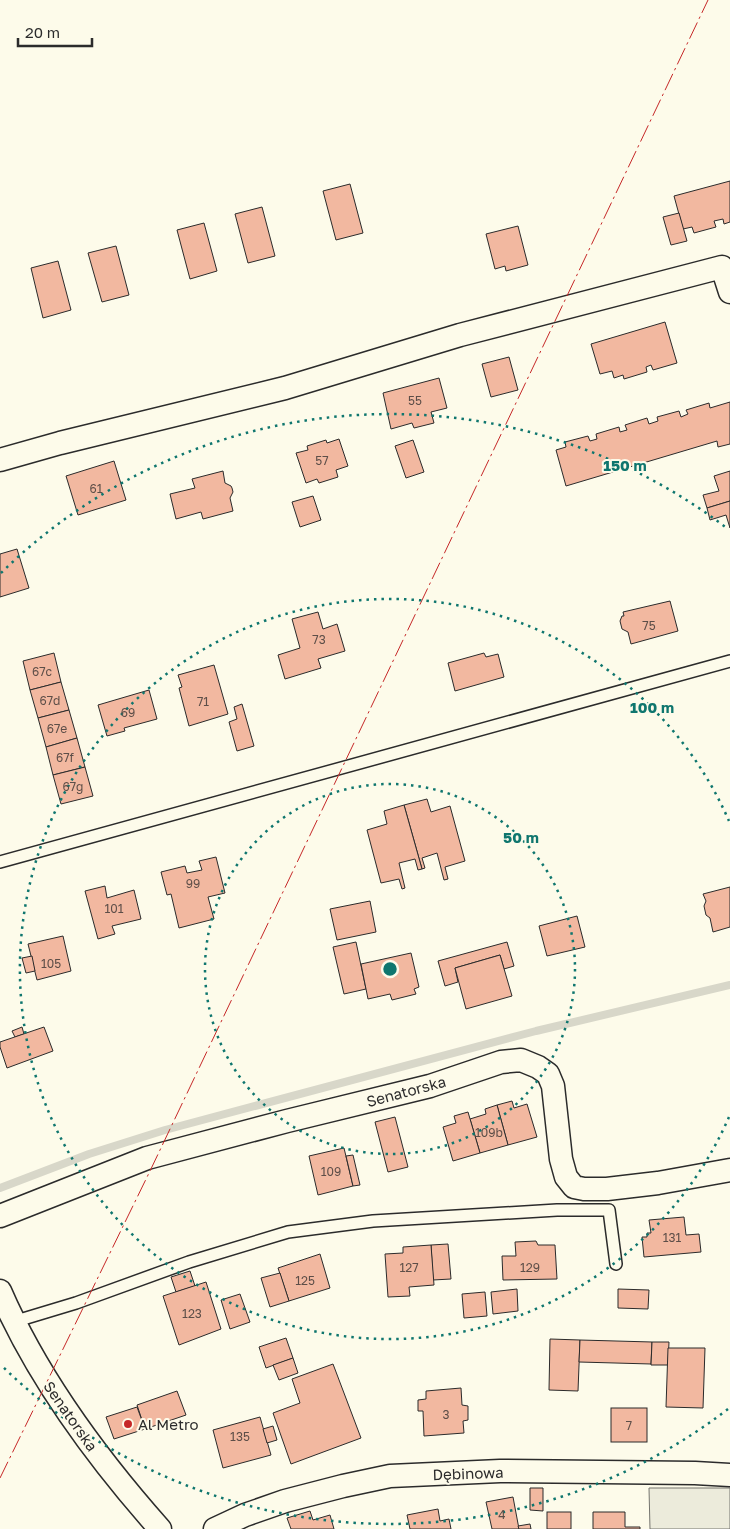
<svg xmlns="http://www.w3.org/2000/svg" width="730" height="1529" font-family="'Golos Text',sans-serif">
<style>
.green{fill:#ecebdb;stroke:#74746e}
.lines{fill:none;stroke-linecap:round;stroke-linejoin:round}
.stream{stroke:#d8d7c9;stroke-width:8}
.building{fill:#f2b8a0;stroke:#2b2b2b}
.lane-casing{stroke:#2b2b2b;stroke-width:14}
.street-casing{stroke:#2b2b2b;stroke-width:25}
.lane{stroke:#fdfbea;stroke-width:11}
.street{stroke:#fdfbea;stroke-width:22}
.power{stroke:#c62828;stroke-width:1;stroke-dasharray:18 4 2.5 4;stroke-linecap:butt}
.ring{fill:none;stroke:#0f766e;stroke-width:2.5;stroke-dasharray:2.5 5}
.poi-dot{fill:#c62828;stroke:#fdfbea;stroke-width:2}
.labels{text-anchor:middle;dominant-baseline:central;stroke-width:4;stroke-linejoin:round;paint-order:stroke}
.number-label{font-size:12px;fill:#5d4e48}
.street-label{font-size:15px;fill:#2b2b2b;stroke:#fdfbea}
.poi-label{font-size:15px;fill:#2b2b2b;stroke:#fdfbea;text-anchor:start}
.centre{fill:#0f766e;stroke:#fdfbea;stroke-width:2.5}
.ring-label{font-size:15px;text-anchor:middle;font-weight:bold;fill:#0f766e;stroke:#fdfbea;stroke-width:4;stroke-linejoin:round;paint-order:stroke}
</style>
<rect width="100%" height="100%" fill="#fdfbea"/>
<path class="green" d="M649,1488H730V1529H650Z"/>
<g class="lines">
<path class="stream" d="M0,1188L89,1154L165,1130L536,1031L730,985"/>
</g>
<g class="building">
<path d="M730,181V222L724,224L723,219L714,221L716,227L694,233L692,227L683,229L674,196Z"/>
<path d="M350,184L363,233L336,240L323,191Z"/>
<path d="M262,207L275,256L248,263L235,214Z"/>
<path d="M679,213L687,241L671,245L663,217Z"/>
<path d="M204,223L217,271L190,279L177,230Z"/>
<path d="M518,226L528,265L506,271L505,266L495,269L486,234Z"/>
<path d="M116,246L129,295L102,302L88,253Z"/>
<path d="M58,261L71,310L43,318L31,268Z"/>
<path d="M665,322L677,363L653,370L651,365L646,367L647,372L624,379L623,375L614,378L612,371L600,374L591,344Z"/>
<path d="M509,357L518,390L491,397L482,364Z"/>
<path d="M439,378L447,408L431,412L434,423L414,428L412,423L391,429L383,393Z"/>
<path d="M730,402V444L718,447L717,441L566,486L556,450L566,447L565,442L588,436L590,441L597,439L596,434L619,427L620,432L627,430L625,425L647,418L649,424L658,421L657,417L679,411L681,417L688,414L686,410L709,403L710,408Z"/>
<path d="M339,439L348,466L336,470L338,477L319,483L317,479L306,483L296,453L308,450L307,446L326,440L327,443Z"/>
<path d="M413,440L424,472L406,478L395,446Z"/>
<path d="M114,461L126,500L78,515L66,476Z"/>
<path d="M223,471L225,483L231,486L232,488L233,492L230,498L233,511L203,519L201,512L176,519L170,494L195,488L192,479Z"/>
<path d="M730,471V501L707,508L703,495L719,491L714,476Z"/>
<path d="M313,496L321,520L300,527L292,502Z"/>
<path d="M730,501V528L726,515L710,520L707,508Z"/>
<path d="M17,549L29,588L0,597V554Z"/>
<path d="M670,601L678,631L631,644L628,632L622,629L620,621L622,616H624L623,612Z"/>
<path d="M318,612L323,629L337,624L345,651L318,659L321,668L285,679L278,655L300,648L292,619Z"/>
<path d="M54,653L61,682L30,690L23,661Z"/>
<path d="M484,653L486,657L498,654L504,677L455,691L448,663Z"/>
<path d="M214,665L228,714L189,726L179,688L182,687L178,675Z"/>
<path d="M61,682L69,710L38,718L30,690Z"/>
<path d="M149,690L157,719L124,728L125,731L107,736L98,705Z"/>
<path d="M242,704L254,746L237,751L229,722L237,719L234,707Z"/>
<path d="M69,710L77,738L46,747L38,718Z"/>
<path d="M77,738L85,767L53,775L46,747Z"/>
<path d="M85,767L93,796L61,804L53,775Z"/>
<path d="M427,799L431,812L450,806L465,861L445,867L448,879L444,880L437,853L422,858L425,868L422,869L404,805Z"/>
<path d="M404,805L422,869L418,870L415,859L399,863L405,888L402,889L399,879L381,883L367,830L387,824L384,811Z"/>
<path d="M216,857L225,893L208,897L214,919L179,928L171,894L167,895L161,872L185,866L187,873L202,870L199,861Z"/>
<path d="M105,886L107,898L134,890L141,919L112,926L115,934L98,939L85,891Z"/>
<path d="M730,887V927L713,932L710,918L706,915L704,906L706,901L703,894Z"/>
<path d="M370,901L376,932L337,940L330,909Z"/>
<path d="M577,916L585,947L547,956L539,926Z"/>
<path d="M63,936L71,971L37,980L28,944Z"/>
<path d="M356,942L366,989L344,994L333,947Z"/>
<path d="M507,942L514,966L504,969L500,955L455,968L458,982L445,986L438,961Z"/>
<path d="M411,953L419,987L414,989L416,994L392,1000L390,994L368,999L361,964Z"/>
<path d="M500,955L512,996L466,1009L455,968Z"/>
<path d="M32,956L35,971L26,973L22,958Z"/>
<path d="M22,1027L24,1034L15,1037L12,1031Z"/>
<path d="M44,1027L53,1051L7,1068L0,1047V1042Z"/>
<path d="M512,1101L514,1108L527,1104L537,1137L508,1145L497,1105Z"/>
<path d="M497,1105L508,1145L480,1153L470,1119L486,1114L485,1109Z"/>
<path d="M468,1112L480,1153L453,1161L443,1127L456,1123L454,1116Z"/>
<path d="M395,1117L408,1167L388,1172L375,1122Z"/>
<path d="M344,1148L353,1186L318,1195L309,1156Z"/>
<path d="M353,1155L360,1185L353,1186L346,1156Z"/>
<path d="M684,1217L686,1235L699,1234L701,1252L644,1257L642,1237H647V1233H651L649,1220Z"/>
<path d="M536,1241L538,1245H555L557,1279L503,1280L502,1256H516L515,1242Z"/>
<path d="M448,1244L451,1279L433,1280L431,1245Z"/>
<path d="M431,1245L434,1285L409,1287L410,1296L388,1297L385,1254L403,1253V1247Z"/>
<path d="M320,1254L330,1288L289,1301L278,1268Z"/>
<path d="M190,1271L195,1286L176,1292L171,1277Z"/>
<path d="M280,1273L289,1301L270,1307L261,1278Z"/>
<path d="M206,1282L221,1329L179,1345L163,1296Z"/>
<path d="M517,1289L518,1311L493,1314L491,1292Z"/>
<path d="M618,1289L649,1290L648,1309L618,1308Z"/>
<path d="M485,1292L487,1316L464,1318L462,1294Z"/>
<path d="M240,1294L250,1322L230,1329L221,1300Z"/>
<path d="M286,1338L293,1358L266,1368L259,1347Z"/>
<path d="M550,1339L580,1340L578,1391L549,1390Z"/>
<path d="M580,1340L652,1342L651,1364L579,1362Z"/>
<path d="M652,1342H669L668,1365H651Z"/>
<path d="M668,1348H705L703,1408L666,1407Z"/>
<path d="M293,1358L298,1373L279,1380L273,1365Z"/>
<path d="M333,1364L361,1438L291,1464L273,1413L300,1403L292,1379Z"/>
<path d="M461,1388L462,1405L468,1406V1420L463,1421L464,1433L424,1436L423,1411H418V1400L426,1399V1391Z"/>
<path d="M177,1391L186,1415L145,1429L137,1405Z"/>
<path d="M137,1407L145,1429L114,1439L106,1417Z"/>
<rect x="611" y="1408" width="36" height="34"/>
<path d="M260,1417L271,1455L223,1468L213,1430Z"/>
<path d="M273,1426L277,1440L267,1443L263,1429Z"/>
<path d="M530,1488H543V1511L530,1510Z"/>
<path d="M513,1497L519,1529H492L486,1502Z"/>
<path d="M438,1509L440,1521L449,1519L451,1529H410L407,1515Z"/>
<path d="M310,1511L313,1520L330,1515L334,1529H291L287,1518Z"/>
<rect x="547" y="1512" width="24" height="17"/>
<path d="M593,1512H625V1527H640V1529H593Z"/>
<path d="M530,1524L531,1529H519L518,1526Z"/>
</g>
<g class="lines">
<defs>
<g id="lane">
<path d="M0,862L730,661"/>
<path d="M13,1322L76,1303L189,1262L288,1232L373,1221L557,1210H609L616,1264"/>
</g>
<g id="street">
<path d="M0,460L60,443L285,388L460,335L722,267L730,292"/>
<path d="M0,1216L147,1158L287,1121L430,1086L501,1062L521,1060L538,1067L548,1074L553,1086L561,1159L566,1177L574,1187L584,1189H607L658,1183L730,1170"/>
<path d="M0,1291C38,1379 97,1458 160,1529"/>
<path d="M215,1529L245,1515L285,1501L343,1486L390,1476L500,1471L695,1473L730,1475"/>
</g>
</defs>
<use href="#lane" class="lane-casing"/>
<use href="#street" class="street-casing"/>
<use href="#lane" class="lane"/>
<use href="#street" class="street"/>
<path class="power" d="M0,1478L150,1171L708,0"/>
</g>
<g class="ring">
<circle cx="390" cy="969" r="185"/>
<path d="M729 1117A370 370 0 1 1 729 821"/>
<path d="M728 1409A555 555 0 0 1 1 1365M1 573A555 555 0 0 1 728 529"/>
</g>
<circle class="poi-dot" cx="128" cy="1424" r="5"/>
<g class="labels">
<g class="number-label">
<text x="415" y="400">55</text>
<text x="322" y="460">57</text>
<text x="96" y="488">61</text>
<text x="649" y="625">75</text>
<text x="319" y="639">73</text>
<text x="42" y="671">67c</text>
<text x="50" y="700">67d</text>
<text x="203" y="701">71</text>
<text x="128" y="712">69</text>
<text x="57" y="728">67e</text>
<text x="65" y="757">67f</text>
<text x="73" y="786">67g</text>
<text x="193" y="883">99</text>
<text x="114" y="908">101</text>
<text x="51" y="963">105</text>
<text x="489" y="1132">109b</text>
<text x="331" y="1171">109</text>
<text x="672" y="1237">131</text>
<text x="409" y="1267">127</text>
<text x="530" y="1267">129</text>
<text x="305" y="1280">125</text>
<text x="192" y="1313">123</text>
<text x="446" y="1414">3</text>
<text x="629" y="1425">7</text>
<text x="240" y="1436">135</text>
<text x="502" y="1514">4</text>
</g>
<g class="street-label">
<text transform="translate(406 1091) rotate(-15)">Senatorska</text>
<text transform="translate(71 1416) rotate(55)">Senatorska</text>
<text transform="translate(468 1473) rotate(-2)">Dębinowa</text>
</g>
<g class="poi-label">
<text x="138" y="1424">Al Metro</text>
</g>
</g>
<circle cx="390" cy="969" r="8" class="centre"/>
<g class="ring-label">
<text x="625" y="471">150 m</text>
<text x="652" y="713">100 m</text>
<text x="521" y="843">50 m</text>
</g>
<path d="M18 38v8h74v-8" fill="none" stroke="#2b2b2b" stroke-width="2.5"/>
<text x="25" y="38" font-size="15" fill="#2b2b2b" stroke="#fdfbea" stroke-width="4" paint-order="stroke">20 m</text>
</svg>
